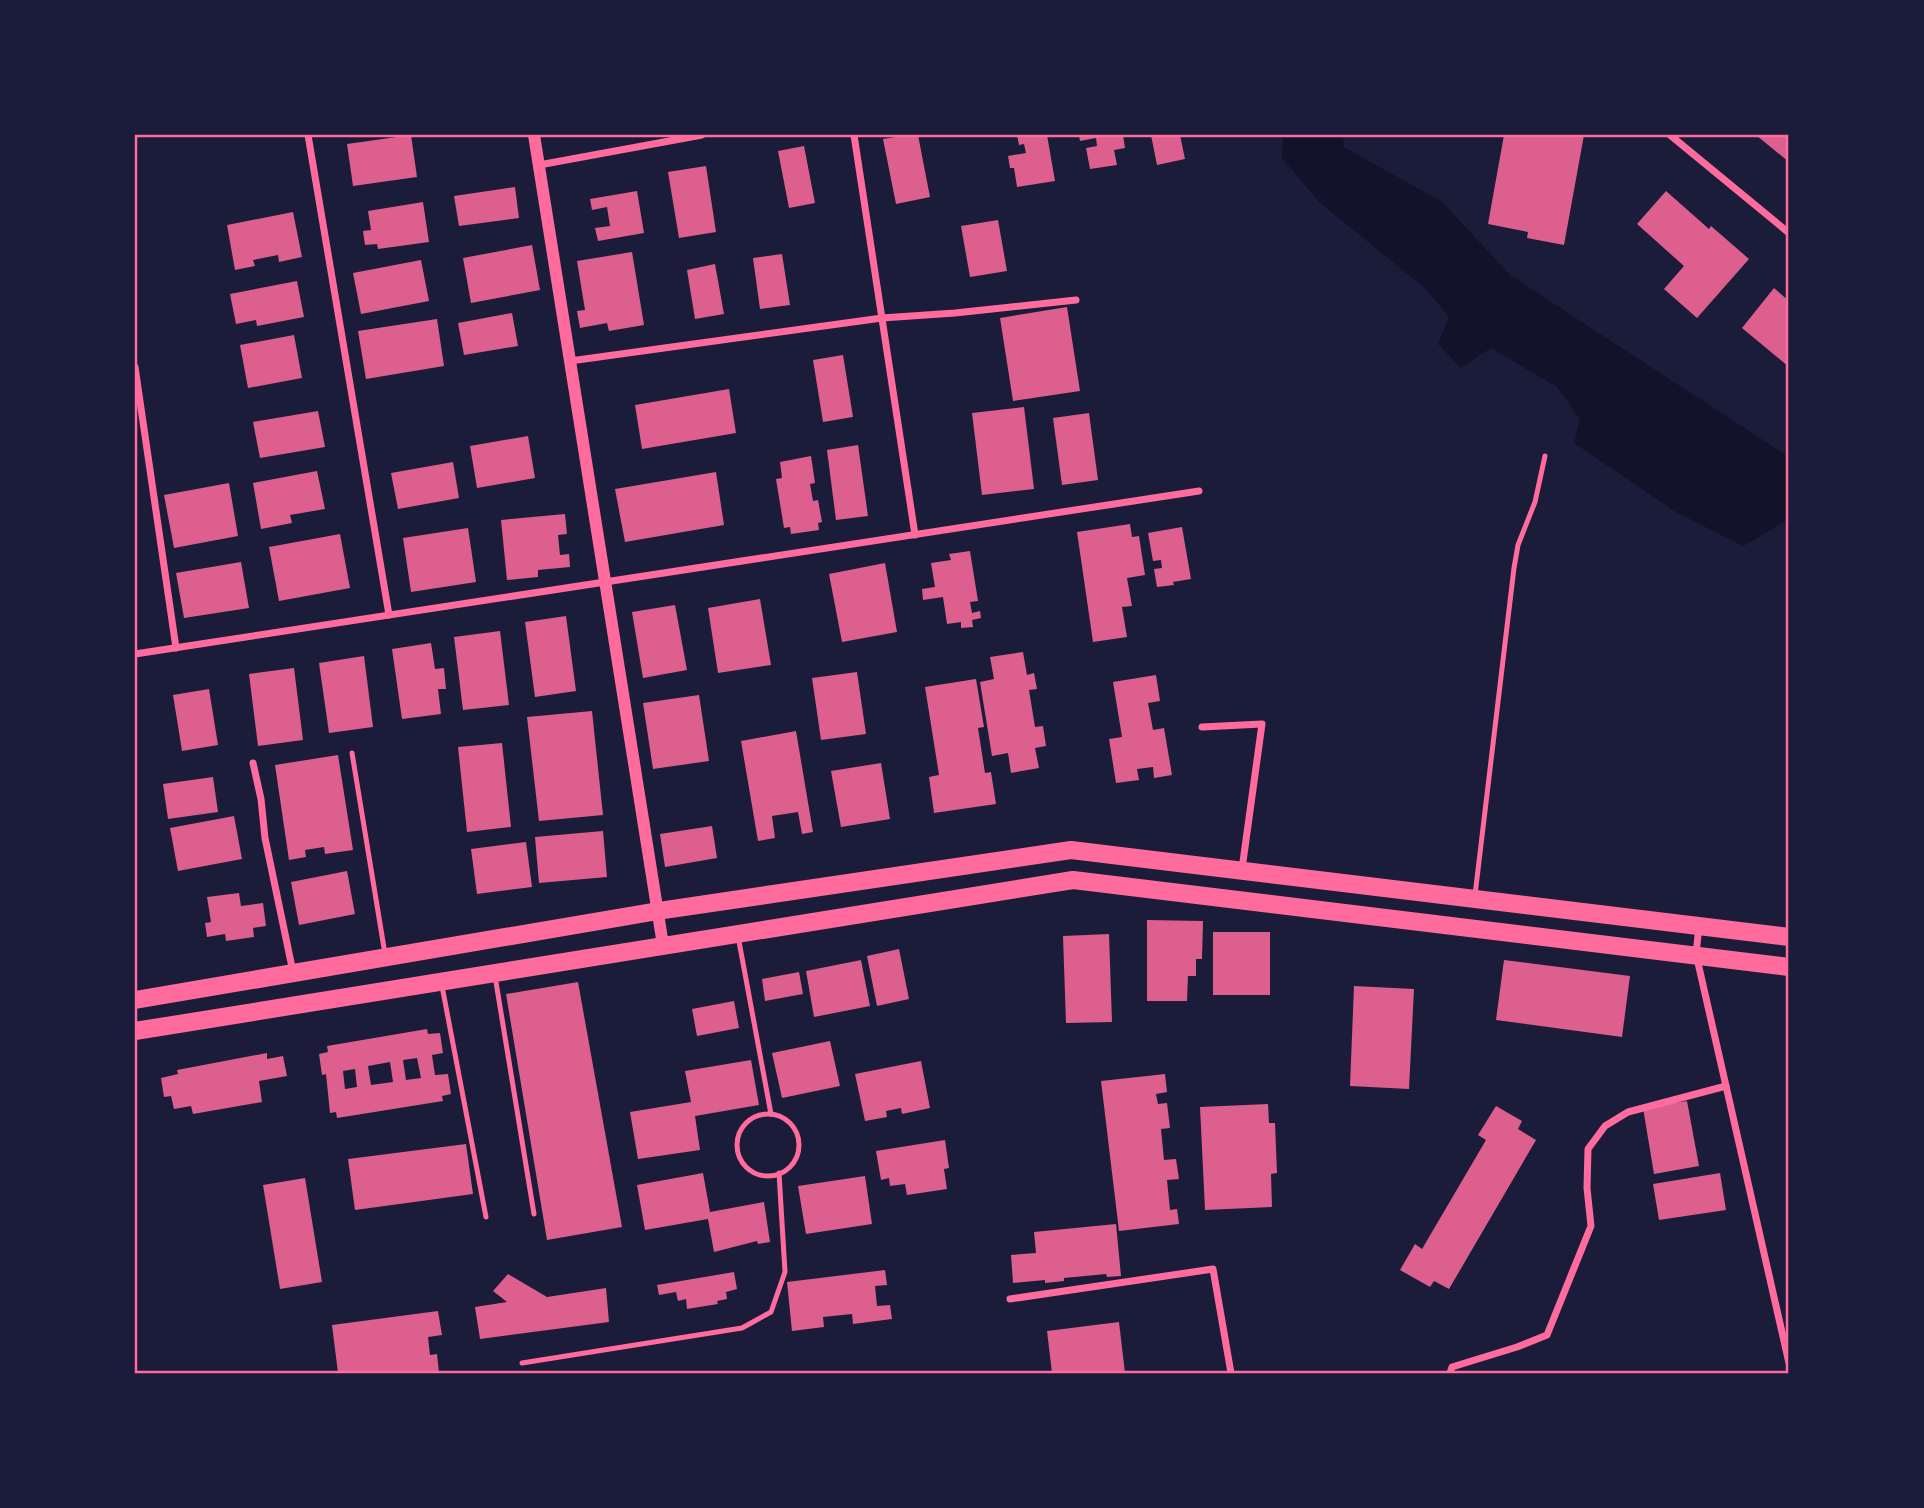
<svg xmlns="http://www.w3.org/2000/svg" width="1924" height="1508" font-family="'Source Serif 4',serif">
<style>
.water{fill:#12122b}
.building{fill:#dd5f8e;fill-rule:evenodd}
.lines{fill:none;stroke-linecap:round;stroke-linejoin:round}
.service{stroke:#ff6b9d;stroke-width:5}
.minor{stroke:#ff6b9d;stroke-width:7}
.tertiary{stroke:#ff6b9d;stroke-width:12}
.primary{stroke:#ff6b9d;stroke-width:18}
.neatline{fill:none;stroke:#ff6b9d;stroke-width:2.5}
</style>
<rect width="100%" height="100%" fill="#1b1b3a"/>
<path class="water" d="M1283,135H1343L1344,147L1442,202L1510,275L1789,457V519L1743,546L1676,512L1574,443L1580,419L1557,387L1491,348L1461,368L1438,344L1449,317L1425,288L1320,203L1282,158Z"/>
<g class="building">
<path d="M411,135L417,177L353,186L347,144Z"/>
<path d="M908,135H918L930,197L896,204L883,139Z"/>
<path d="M1017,135H1047L1055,181L1017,187L1014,168H1010L1008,156L1026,153L1024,144L1019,145Z"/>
<path d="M1079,135H1123L1125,148L1114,150L1117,165L1090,169L1086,148L1097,146L1096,138L1080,141Z"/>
<path d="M1151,135H1180L1185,159L1157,165Z"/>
<path d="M1504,135H1584L1564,245L1527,238L1528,232L1488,224Z"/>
<path d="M1756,135H1789V162Z"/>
<path d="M804,146L815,203L789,208L778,151Z"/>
<path d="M706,166L716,232L679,238L668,172Z"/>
<path d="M515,187L519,218L459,226L454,196Z"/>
<path d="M637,191L644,233L598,241L595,228L610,226L607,207L592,210L590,199Z"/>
<path d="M1666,191L1709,229L1711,226L1749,259L1697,318L1664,289L1684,266L1637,224Z"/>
<path d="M423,202L429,242L378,249L377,244L365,245L363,231L371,230L368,211Z"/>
<path d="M293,212L302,257L279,262L278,255L253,260L255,266L235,270L227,225Z"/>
<path d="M998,220L1007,271L970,277L961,226Z"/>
<path d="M532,245L540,290L471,303L463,258Z"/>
<path d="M632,252L644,325L609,331L607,323L580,328L577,311L585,310L577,261Z"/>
<path d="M782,254L790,305L760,309L753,258Z"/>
<path d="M421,260L429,301L361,314L353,273Z"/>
<path d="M715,264L724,314L695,319L687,270Z"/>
<path d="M297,281L304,317L257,326L256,320L236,324L230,294Z"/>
<path d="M1774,288L1789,301V367L1742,328Z"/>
<path d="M1067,307L1080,391L1013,401L1000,318Z"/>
<path d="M512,313L518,346L464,355L458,323Z"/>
<path d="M437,319L444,366L366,379L358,331Z"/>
<path d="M294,335L302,378L248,388L240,345Z"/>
<path d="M843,355L853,417L823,422L813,360Z"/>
<path d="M729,389L736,433L642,449L635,405Z"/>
<path d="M1024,407L1034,489L982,495L972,413Z"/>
<path d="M318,411L325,447L260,458L253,422Z"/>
<path d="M1089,413L1098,480L1062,485L1053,418Z"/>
<path d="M528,436L535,478L477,488L470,446Z"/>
<path d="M858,445L868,516L836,520L827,450Z"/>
<path d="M811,456L815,483L810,484L813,501L818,500L822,522L818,523L819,530L791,534L790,527L784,528L776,479L782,478L780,462Z"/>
<path d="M453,462L459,498L398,509L391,473Z"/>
<path d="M317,471L325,509L290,515L292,523L261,529L253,483Z"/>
<path d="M716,472L724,525L625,542L615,489Z"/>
<path d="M229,483L238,536L174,548L164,495Z"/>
<path d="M565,514L567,534L558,535L560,555L569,554L570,567L538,570V577L507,580L501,520Z"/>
<path d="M1130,524L1132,537L1139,536L1145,575L1127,578L1132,606L1122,607L1127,637L1093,642L1077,532Z"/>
<path d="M1182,527L1191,579L1173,582L1174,585L1157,587L1154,569L1162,568L1161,560L1153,561L1148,533Z"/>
<path d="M468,528L476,582L411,592L403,538Z"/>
<path d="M340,534L350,588L279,601L269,547Z"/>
<path d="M970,551L978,601L970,602L972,613L980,611L981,618L972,620L973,627L961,628V622L947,624L943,597L923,600L922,589L935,587L931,563L951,560L949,554Z"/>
<path d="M241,562L249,608L184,618L176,573Z"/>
<path d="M885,563L897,632L842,642L829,574Z"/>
<path d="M760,599L771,665L718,673L708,608Z"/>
<path d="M675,605L687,670L643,678L632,612Z"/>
<path d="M566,616L576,691L535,697L525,622Z"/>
<path d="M500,631L509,705L463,710L454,637Z"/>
<path d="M431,643L435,669L444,668L446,689H438L441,714L402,719L392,649Z"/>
<path d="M1023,652L1027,675L1034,673L1037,689L1029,690L1035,727L1043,726L1046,746L1035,748L1039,768L1011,773L1008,753L992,756L980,682L994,679L990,657Z"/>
<path d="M364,656L373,727L329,733L319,663Z"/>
<path d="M294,668L303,740L258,746L249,674Z"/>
<path d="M857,672L866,734L821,740L812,678Z"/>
<path d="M1156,675L1160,701L1148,703L1153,730L1164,728L1172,775L1154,778L1153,767L1137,769L1139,780L1116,783L1109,739L1122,737L1113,682Z"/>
<path d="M976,679L984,727L978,728L985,773L991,772L996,804L934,813L929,777L939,775L925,687Z"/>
<path d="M209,689L218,745L182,751L173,695Z"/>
<path d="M699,695L709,761L653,769L643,703Z"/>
<path d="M592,711L603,815L539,821L527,717Z"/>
<path d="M796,731L813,832L802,834L798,812L772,816L775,838L758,841L741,741Z"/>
<path d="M502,743L511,827L467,832L458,747Z"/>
<path d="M338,755L353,850L325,854L324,847L305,850L306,857L289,860L275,765Z"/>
<path d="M881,763L890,819L841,827L831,771Z"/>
<path d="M213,777L218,812L168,819L163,784Z"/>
<path d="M234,816L242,859L178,871L170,828Z"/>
<path d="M712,826L717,858L665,867L660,834Z"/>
<path d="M603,831L607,877L539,883L535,837Z"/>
<path d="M526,842L532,887L477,894L471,849Z"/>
<path d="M347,871L355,914L299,925L291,882Z"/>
<path d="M239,893L241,906L263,903L266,926L253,928L254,937L226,941L225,934L207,937L205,923L211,922L207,897Z"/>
<path d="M1147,920L1203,921L1202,959H1196V976H1188L1187,1001H1147Z"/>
<rect x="1213" y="932" width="57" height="63"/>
<path d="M1109,934L1112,1022L1066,1023L1063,936Z"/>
<path d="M899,949L909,999L877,1006L867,956Z"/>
<path d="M861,960L870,1006L814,1017L806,971Z"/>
<path d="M1504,960L1630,976L1622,1037L1496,1020Z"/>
<path d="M799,972L803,994L765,1001L762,979Z"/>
<path d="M578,982L622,1227L547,1240L506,994Z"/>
<path d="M1354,986L1414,989L1409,1089L1350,1086Z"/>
<path d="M734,1001L739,1028L697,1036L692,1009Z"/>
<path d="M427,1029L428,1034L440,1033L443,1053L432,1055L435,1075L448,1074L451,1094L442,1096L443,1101L337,1118L336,1112L330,1113L326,1074L322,1075L319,1054L328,1052L327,1046ZM417,1058L421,1078L406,1080L403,1060ZM390,1062L393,1082L371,1085L368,1066ZM355,1069L357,1087L345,1089L343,1071Z"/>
<path d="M830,1041L840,1086L782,1098L772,1053Z"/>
<path d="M267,1053V1059L283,1056L287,1076L259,1081L262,1102L193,1114L191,1106L174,1109L171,1096L164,1097L161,1078L178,1074L177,1070Z"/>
<path d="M751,1060L759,1105L695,1116L700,1150L638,1159L630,1112L691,1102L685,1071Z"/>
<path d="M921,1061L930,1108L902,1114L901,1108L886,1111L887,1117L865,1121L855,1074Z"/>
<path d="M1165,1074L1167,1092L1156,1094L1158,1104L1167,1103L1170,1128L1161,1129L1164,1160L1176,1159L1179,1179L1167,1180L1170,1210L1177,1209L1179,1224L1119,1231L1101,1081Z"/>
<path d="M1687,1101L1699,1166L1654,1174L1643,1108Z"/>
<path d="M1268,1104L1269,1123H1275L1277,1173L1271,1174L1272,1207L1205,1210L1200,1107Z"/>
<path d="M1496,1106L1522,1121L1518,1129L1536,1140L1449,1289L1434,1281L1430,1287L1400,1270L1415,1244L1422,1249L1486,1140L1478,1135Z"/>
<path d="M945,1140L949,1168L944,1169L947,1189L907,1195L905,1184L890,1186L889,1178L881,1180L876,1151Z"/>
<path d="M466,1144L473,1194L355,1210L348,1159Z"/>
<path d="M703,1173L710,1212L764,1202L770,1242L758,1244L757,1241L714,1252L708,1219L645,1230L637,1185Z"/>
<path d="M1720,1173L1726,1210L1659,1220L1653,1184Z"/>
<path d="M865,1176L872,1224L806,1234L798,1186Z"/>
<path d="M305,1178L322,1282L280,1289L263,1185Z"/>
<path d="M1116,1224L1121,1276L1107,1277L1106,1274L1064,1278V1281L1045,1283V1280L1013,1283L1011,1255L1036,1253L1034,1232Z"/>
<path d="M885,1270L887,1285L875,1286L877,1306L890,1305L892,1319L853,1324L852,1314L823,1317L824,1327L792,1331L787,1282Z"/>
<path d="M734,1272L737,1289L726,1292L727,1299L717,1301L718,1304L687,1309L686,1299L678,1301L676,1292L659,1295L657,1285Z"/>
<path d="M508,1274L547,1297L606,1288L609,1322L480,1339L475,1307L507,1302L493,1291Z"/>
<path d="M438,1311L442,1335L428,1337L430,1355L437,1354L439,1373H338L332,1325Z"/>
<path d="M1119,1322L1125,1373H1052L1047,1331Z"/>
</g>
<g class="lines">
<g class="service">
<path d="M352,753L385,954"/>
<path d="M1475,895L1514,568L1518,545L1535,502L1545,456"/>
<path d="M738,936L771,1114"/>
<path d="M495,976L534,1214"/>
<path d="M442,986L486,1217"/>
<circle cx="768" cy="1145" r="31"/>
<path d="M522,1363L742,1328L771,1312L785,1272L779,1173"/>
</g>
<g class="minor">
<path d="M308,135L389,615"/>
<path d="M854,135L915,535"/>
<path d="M1670,135L1789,233"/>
<path d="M539,165L702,135"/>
<path d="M570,361L882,318L955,313L1076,300"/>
<path d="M135,367L176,648"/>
<path d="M135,654L1199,491"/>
<path d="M1202,727L1262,724L1242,869"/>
<path d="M253,763L261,799L265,838L293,972"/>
<path d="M1699,926L1696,954L1789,1363"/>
<path d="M1010,1299L1213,1269L1231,1373"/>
<path d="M1450,1373L1452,1367L1517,1347L1547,1335L1591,1226L1587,1188L1588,1149L1605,1126L1628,1112L1726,1086"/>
</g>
<path class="tertiary" d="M534,135L663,945"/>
<g class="primary">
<path d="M135,1000L658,911L1071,850L1789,937"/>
<path d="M135,1031L1073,880L1789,967"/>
</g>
</g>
<rect width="1924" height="1508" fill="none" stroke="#1b1b3a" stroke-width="273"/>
<rect x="136" y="136" width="1651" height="1236" class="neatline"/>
</svg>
